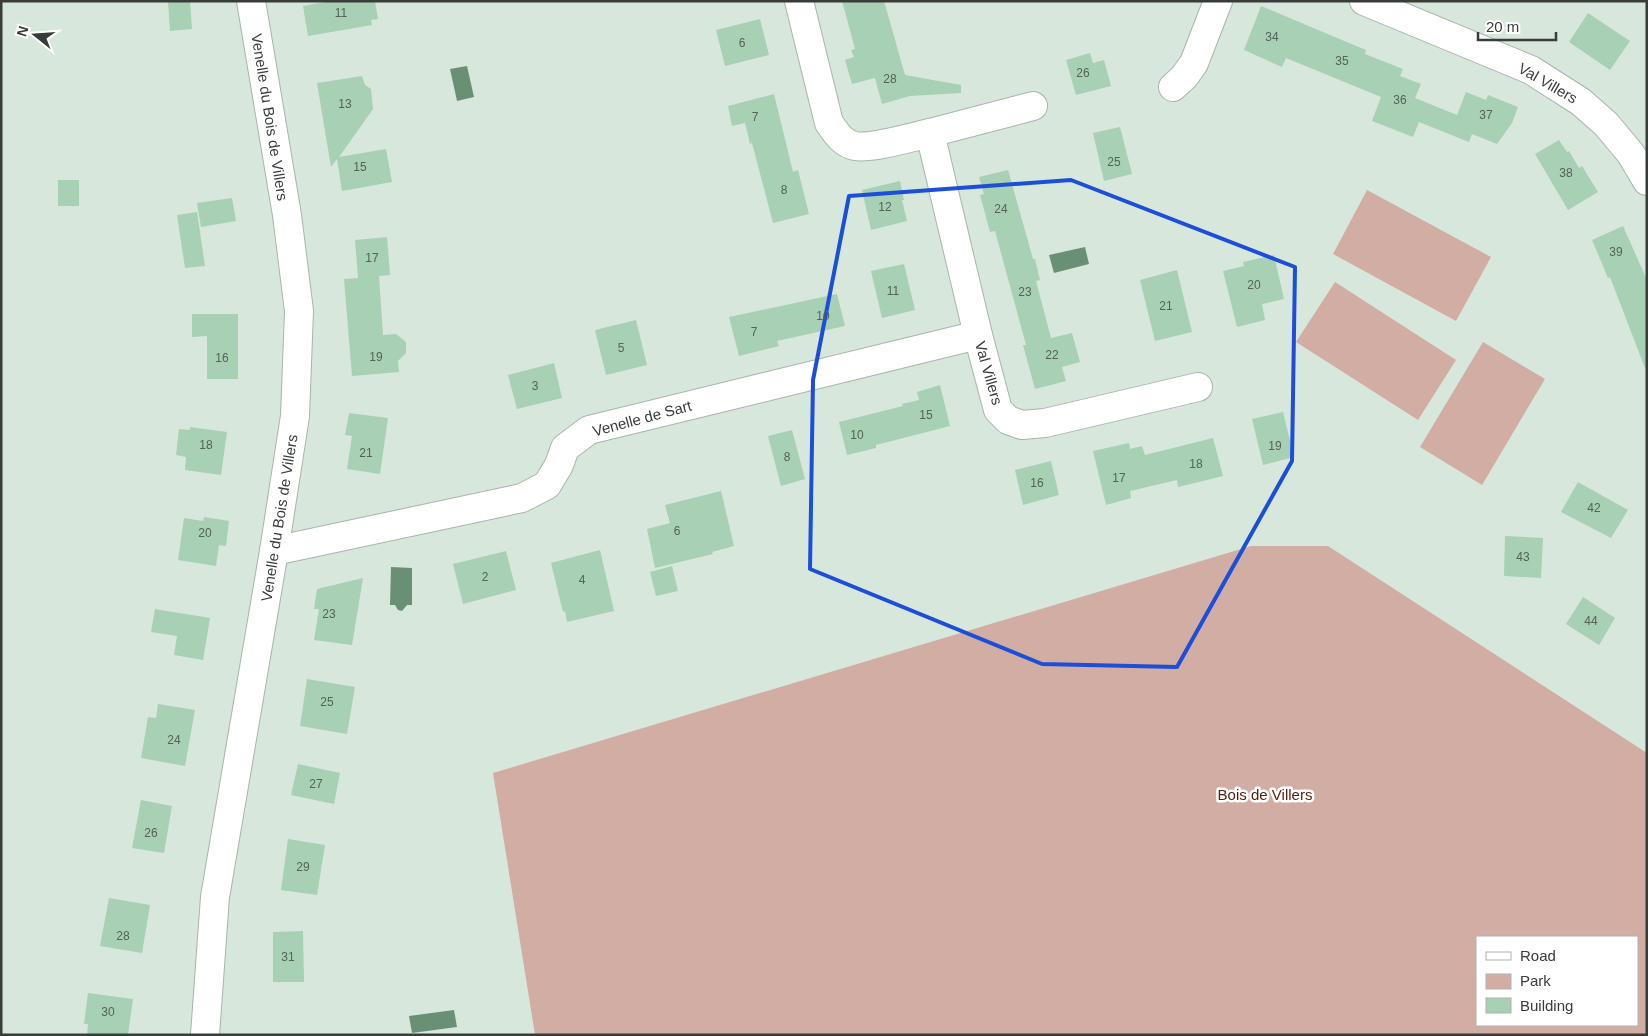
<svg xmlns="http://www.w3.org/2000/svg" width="1648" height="1036" font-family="Arial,sans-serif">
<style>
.green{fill:#d2ada4;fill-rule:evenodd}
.water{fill:#698f75}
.building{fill:#a7d0b4}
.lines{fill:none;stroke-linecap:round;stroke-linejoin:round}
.minor-casing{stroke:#a7b5ab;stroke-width:30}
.minor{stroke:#fff;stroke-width:28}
.marked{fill:none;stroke:#1d4ed8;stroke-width:4;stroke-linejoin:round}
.labels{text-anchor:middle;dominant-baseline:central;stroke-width:5;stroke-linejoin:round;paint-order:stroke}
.number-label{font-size:12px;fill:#546258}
.street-label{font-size:15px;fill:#383d39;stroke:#fff}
.park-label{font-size:15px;fill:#551c0f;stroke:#fff}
</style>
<rect width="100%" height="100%" fill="#d8e7dc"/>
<g class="green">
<path d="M1367,190L1491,257L1456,321L1333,254Z"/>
<path d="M1335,282L1456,360L1418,420L1296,342Z"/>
<path d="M1483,342L1545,379L1482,485L1420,447Z"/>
<path d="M1251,546H1328L1647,753V1035H535L493,773ZM1477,937H1637V1025H1477Z"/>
</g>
<g class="water">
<path d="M467,66L474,97L457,101L450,69Z"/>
<path d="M1085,247L1089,264L1054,273L1049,255Z"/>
<path d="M391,567L412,568V605H407L402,611L398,610L395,605H390Z"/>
<path d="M454,1010L457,1027L412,1033L409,1016Z"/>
</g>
<g class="building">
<path d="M168,1H190L192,29L170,31Z"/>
<path d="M331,1H375L378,19L371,20L372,25L308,36L303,6Z"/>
<path d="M842,1H884L905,75L961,85V93L910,96L882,104L875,78L852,84L845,60L854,57L851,50L855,49Z"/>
<path d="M1261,6L1366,50L1365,54L1403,69L1400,76L1421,84L1415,98L1457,115L1466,92L1486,100L1488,95L1518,107L1512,123L1497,144L1472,134L1469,142L1419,122L1413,137L1372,121L1381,97L1286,58L1282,67L1244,50Z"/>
<path d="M1588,13L1630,41L1610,70L1569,42Z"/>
<path d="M760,19L769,55L725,66L716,30Z"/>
<path d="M1090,53L1093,63L1104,60L1111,86L1076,95L1066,60Z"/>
<path d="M362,76L365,85L371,89L373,109L339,157L386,149L392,182L342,191L337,159L331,167L317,83Z"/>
<path d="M774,94L793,172L798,170L809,214L773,223L752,143L750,144L745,123L732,126L728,106Z"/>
<path d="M1120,127L1132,174L1104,181L1093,133Z"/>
<path d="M1559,140L1567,152L1569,151L1579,168L1582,166L1598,192L1568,210L1535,154Z"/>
<path d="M1008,170L1033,259H1035L1040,280L1036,281L1051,338L1072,333L1080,362L1062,367L1066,381L1035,389L1023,345H1026L995,231L990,232L980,195L984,194L979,177Z"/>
<rect x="58" y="180" width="21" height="26"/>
<path d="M900,181L904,200H902L907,221L871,230L862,190Z"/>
<path d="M232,198L236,221L201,227L197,203Z"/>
<path d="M197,212L205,266L185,268L177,215Z"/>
<path d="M1623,226L1647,280V367L1645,368L1610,277L1608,278L1592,240Z"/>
<path d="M387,237L390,275L379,276L383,335L396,334L406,342V353L398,361L399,372L352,376L344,279L358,278L355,240Z"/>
<path d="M1274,255L1284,299L1262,304L1265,320L1237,327L1223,271L1244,266L1243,262Z"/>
<path d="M904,264L915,310L882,318L871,271Z"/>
<path d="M1177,270L1192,332L1155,341L1140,280Z"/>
<path d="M837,294L845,326L777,341L779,346L739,356L729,317Z"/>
<path d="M192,314H238V379H207V336L192,337Z"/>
<path d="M636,320L647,365L606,375L595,330Z"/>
<path d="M554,363L562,398L517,409L508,375Z"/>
<path d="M940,385L950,426L876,445V448L847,455L839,422L903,406L902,404L919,400L917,392Z"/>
<path d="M1283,412L1294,457L1263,465L1252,419Z"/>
<path d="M349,413L388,418L380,474L347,469L352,436L345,435Z"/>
<path d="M190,427L227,432L221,475L185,470L186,457L176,455L179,429L190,430Z"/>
<path d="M792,430L805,479L781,486L768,436Z"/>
<path d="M1213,438L1223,476L1178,487L1177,480L1130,491L1131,498L1106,505L1093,451L1129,443L1130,449L1142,446L1145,455Z"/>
<path d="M1051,461L1059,495L1023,505L1015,470Z"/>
<path d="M1578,482L1628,510L1611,538L1561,512Z"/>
<path d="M721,491L734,546L712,552L713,554L655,568L647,529L670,523L665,505Z"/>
<path d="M204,517L229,521L226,546L219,545L216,566L178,560L184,518L203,521Z"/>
<path d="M1505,536L1543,538L1541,578L1504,576Z"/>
<path d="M600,550L614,611L567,622L565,611L563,612L551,563Z"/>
<path d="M506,551L516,590L463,604L453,564Z"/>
<path d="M672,566L678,591L656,596L650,572Z"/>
<path d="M363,578L352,645L314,640L319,609H314L317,589Z"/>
<path d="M1583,597L1615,618L1599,645L1566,624Z"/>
<path d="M155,609L210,618L203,660L174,655L177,636L151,632Z"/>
<path d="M307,679L355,687L347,734L300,726Z"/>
<path d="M158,704L195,710L185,766L141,758L148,717L156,718Z"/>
<path d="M298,764L340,773L334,804L291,795Z"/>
<path d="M141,800L172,806L164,853L132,848Z"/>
<path d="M288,839L325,845L317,895L281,890Z"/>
<path d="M109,898L150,905L142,953L100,946Z"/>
<path d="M303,931L304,982H273V932Z"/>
<path d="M88,993L133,999L128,1035H87L88,1024H84Z"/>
</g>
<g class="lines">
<defs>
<g id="minor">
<path d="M799,1L829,123C836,133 842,143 855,146C871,149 912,137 930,133L978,335L998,410L1008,420L1022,425L1045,423L1198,387"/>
<path d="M1364,1L1531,70L1581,102L1606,124L1631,154L1647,181"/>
<path d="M1173,87L1184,77L1194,63L1218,1"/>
<path d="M930,133L1033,106"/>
<path d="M274,551L522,498L547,485L559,465L565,448L589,430L978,335"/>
<path d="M205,1035L215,897L274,551L295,416L299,311L287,215L251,1"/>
</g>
</defs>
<use href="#minor" class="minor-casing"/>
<use href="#minor" class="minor"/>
</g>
<path class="marked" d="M1071,180L1295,267L1292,461L1177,667L1042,664L810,569L813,380L849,196Z"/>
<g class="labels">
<g class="number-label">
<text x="341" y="13">11</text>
<text x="1272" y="37">34</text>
<text x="742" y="43">6</text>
<text x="1342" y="61">35</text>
<text x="1083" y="73">26</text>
<text x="890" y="79">28</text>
<text x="1400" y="100">36</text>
<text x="345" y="104">13</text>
<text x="1486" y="115">37</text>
<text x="755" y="117">7</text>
<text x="1114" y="162">25</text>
<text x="360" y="167">15</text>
<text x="1566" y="173">38</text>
<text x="784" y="190">8</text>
<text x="885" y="207">12</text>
<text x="1001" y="209">24</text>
<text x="1616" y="252">39</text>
<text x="372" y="258">17</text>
<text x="1254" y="285">20</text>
<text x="893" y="291">11</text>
<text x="1025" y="292">23</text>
<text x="1166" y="306">21</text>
<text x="823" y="316">10</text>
<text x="754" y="332">7</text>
<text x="621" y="348">5</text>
<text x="1052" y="355">22</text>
<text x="376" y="357">19</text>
<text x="222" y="358">16</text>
<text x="535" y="386">3</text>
<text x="926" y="415">15</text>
<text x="857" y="435">10</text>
<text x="206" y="445">18</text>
<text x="1275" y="446">19</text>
<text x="366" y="453">21</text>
<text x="787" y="457">8</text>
<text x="1196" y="464">18</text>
<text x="1119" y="478">17</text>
<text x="1037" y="483">16</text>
<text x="1594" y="508">42</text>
<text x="677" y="531">6</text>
<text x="205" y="533">20</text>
<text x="1523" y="557">43</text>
<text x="485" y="577">2</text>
<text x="582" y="580">4</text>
<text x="329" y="614">23</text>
<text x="1591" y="621">44</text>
<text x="327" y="702">25</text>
<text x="174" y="740">24</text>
<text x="316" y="784">27</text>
<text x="151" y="833">26</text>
<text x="303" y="867">29</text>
<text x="123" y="936">28</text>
<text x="288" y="957">31</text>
<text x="108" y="1012">30</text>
</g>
<g class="street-label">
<text transform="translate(1548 83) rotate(30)">Val Villers</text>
<text transform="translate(270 117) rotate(81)">Venelle du Bois de Villers</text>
<text transform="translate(989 373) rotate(74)">Val Villers</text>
<text transform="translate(642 418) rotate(-15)">Venelle de Sart</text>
<text transform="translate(279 518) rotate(-81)">Venelle du Bois de Villers</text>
</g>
<g class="park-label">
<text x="1265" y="794">Bois de Villers</text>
</g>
</g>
<rect width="1648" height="1036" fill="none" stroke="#383d39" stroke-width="5"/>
<rect x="1476" y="936" width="162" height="90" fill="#ffffff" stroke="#afb1b0"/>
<rect x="1486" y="952" width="25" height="8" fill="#ffffff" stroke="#afb1b0"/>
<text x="1520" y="961" font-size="15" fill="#383d39">Road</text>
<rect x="1486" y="974" width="25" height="15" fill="#d2ada4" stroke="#afb1b0"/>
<text x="1520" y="986" font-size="15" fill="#383d39">Park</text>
<rect x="1486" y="998" width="25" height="15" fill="#a7d0b4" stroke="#afb1b0"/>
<text x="1520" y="1011" font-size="15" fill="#383d39">Building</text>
<g transform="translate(35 35) rotate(287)" stroke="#ffffff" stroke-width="4" paint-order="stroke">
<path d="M0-4L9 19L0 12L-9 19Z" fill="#383d39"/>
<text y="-8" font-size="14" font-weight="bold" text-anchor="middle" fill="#383d39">N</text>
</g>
<path d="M1478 32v8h78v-8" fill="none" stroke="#383d39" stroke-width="2.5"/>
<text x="1486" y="32" font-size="15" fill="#383d39" stroke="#ffffff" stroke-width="4" paint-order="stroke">20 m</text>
</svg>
